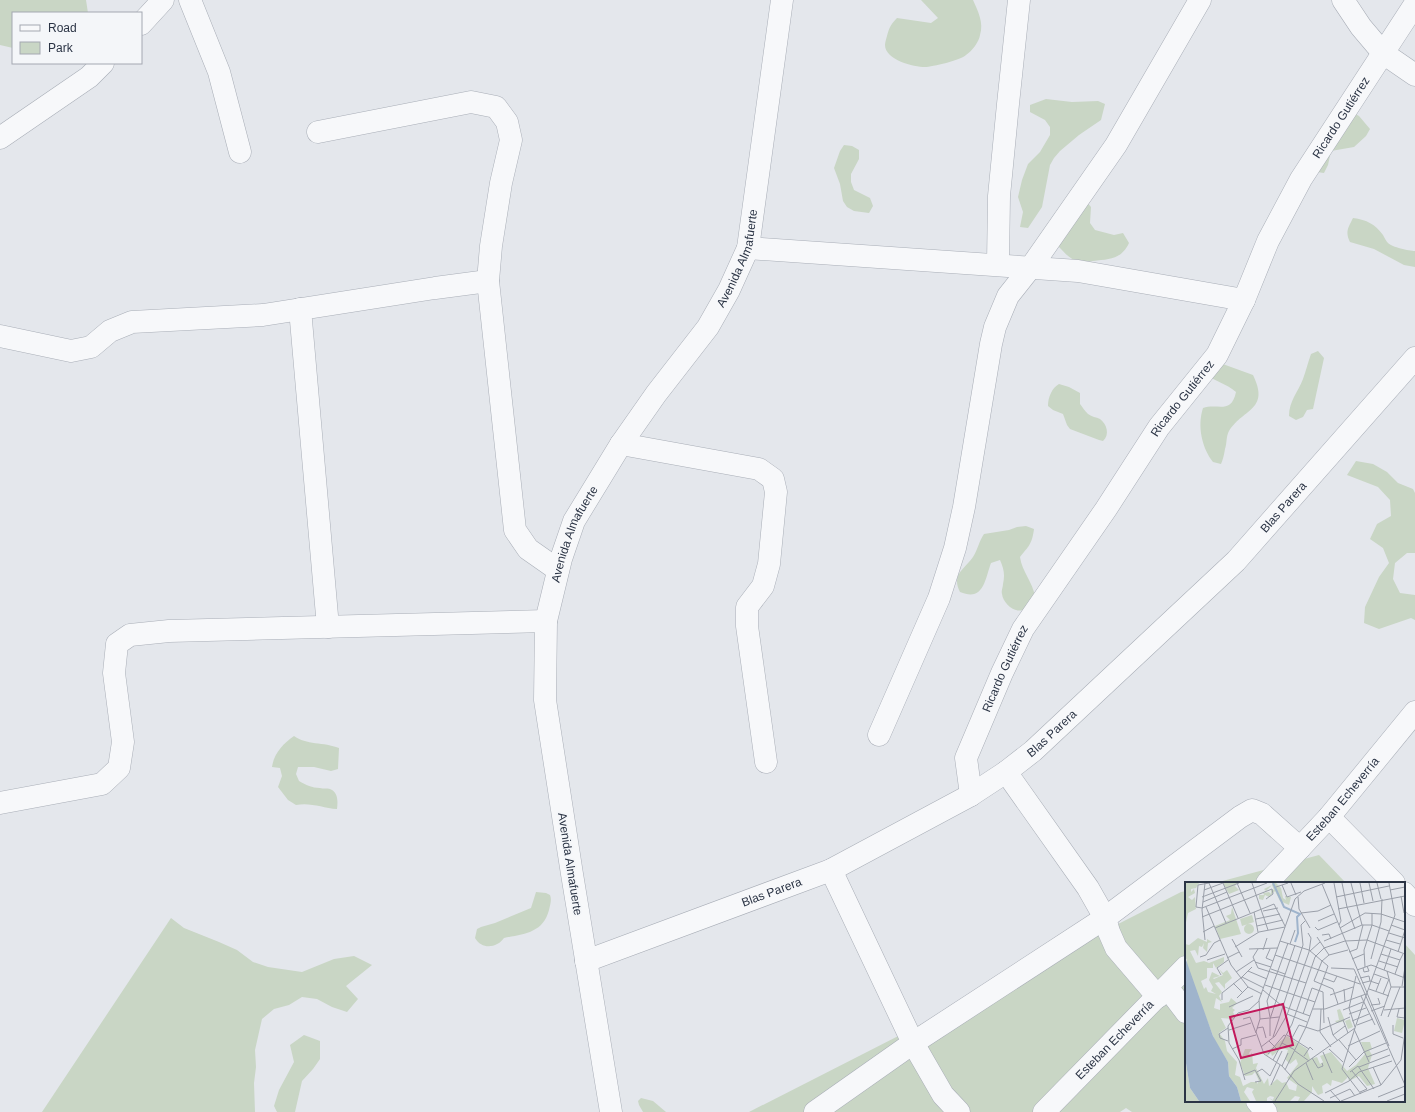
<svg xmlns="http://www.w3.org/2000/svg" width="1415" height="1112" font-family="Helvetica,sans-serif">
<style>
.green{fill:#c9d6c5}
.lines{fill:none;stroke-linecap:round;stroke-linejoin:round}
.minor-casing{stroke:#a9aeb7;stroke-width:23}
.minor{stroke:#f7f8fa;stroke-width:22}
.labels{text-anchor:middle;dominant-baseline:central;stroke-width:3.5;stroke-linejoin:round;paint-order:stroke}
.street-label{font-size:12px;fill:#2b3445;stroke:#f4f6f9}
.inset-river{fill:none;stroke:#9fb4cc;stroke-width:2}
.inset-road{fill:none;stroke:#9a9fa9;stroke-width:1}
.view{fill:#c2185b;fill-opacity:0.15;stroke:#c2185b;stroke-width:2}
.inset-edge{fill:none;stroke:#2b3445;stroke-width:2}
</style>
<rect width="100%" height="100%" fill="#e4e7ec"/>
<g class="green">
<path d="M0,0H86L88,13H13V48L0,45Z"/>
<path d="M921,0H973C978,11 984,23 980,35C979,42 972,51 966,55C961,60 932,67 925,67C914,67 885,60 885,45C885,43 886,39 887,36C889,28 891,24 897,18L931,23L938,18Z"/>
<path d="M1046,99L1072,102L1098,101L1105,104L1101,120L1079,135L1060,151L1054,158L1050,165L1042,207L1028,228L1020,227L1023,212L1018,197L1022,180L1028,164L1040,152L1050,135V127L1045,120L1030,112V105Z"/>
<path d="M1352,112L1359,116L1370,129L1366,136L1354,147L1331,151L1328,165L1324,173L1317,172Z"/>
<path d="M844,145L852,146L859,150V159L851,174V182L854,190L870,198L873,206L869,213L854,211L847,207L843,201L840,184L834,168L840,151Z"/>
<path d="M1084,199L1091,207L1090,223L1095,230L1114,235L1123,233L1129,243C1121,260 1109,259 1093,261C1086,262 1081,262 1074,260C1068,257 1063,251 1058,246Z"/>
<path d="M1353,218C1367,220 1375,224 1383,235C1384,237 1386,241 1388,243C1392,247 1409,251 1415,251V267L1404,265L1374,249L1350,242C1345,232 1348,228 1353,218Z"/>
<path d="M1318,351L1324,358L1313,409L1307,410L1303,417L1296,420L1289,416C1289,401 1298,392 1303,379C1306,371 1308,362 1311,354Z"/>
<path d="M1220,363L1253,375C1270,410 1244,408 1229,431C1226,436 1227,444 1225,449C1224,455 1223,459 1221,464L1213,462C1202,448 1197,426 1203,408C1218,403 1231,415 1236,392C1227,384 1215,381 1205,374Z"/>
<path d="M1059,384L1069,387L1080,393V404C1083,408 1085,411 1088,414C1092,417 1096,417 1100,419C1107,424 1110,435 1103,441L1099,440L1070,429L1067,425L1063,414L1053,410L1048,406C1048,397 1052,388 1059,384Z"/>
<path d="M1356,461L1373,464L1387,472L1398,483L1413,489L1415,493V553H1407L1395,563L1393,579L1400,593L1415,595V620L1411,618L1379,629L1364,623L1365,607L1379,577L1389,563L1383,548L1370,539L1377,524L1391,516L1390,500L1378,487L1347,475Z"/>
<path d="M1026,526L1034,529C1032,544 1029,546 1020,557C1022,572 1033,582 1035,597C1032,600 1029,606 1025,609C1015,615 1003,603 1002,594C1001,591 1003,587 1003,584C1005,575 1004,569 1000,560L991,563C985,579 984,602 960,592C951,574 964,570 973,557C978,549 979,541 984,534L1009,530L1017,527Z"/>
<path d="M294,736C306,745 324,742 339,748L338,769L331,771L314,767H298L296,774L299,781C306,785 312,788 320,788C323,789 327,788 330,789C338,792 338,801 337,809C323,808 310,802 296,805L288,800L278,787L282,776L280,768L272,767C274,753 283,744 294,736Z"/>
<path d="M1319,855L1346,883H1215Z"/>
<path d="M1186,891V1101H1404V943L1415,955V1112H1132L1126,1108L1120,1112H749L1181,892Z"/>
<path d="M536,892L546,893L550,895C552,900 550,905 549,910C543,933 524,934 504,938C497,948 482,950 475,938L477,929L481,927L495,923L531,908Z"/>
<path d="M171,918L184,928L219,942L237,950L253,962L268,967L302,972L334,959L354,956L372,965L346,986L358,999L347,1012L332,1007L317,999L302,997L289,1005L274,1009L262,1019L255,1050L256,1067L254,1083L255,1112H42Z"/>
<path d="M304,1035L320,1041V1059L313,1069L302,1081L295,1112H277L274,1106L279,1090L294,1062L290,1045Z"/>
<path d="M641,1098L653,1101L666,1112H643L639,1105L638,1101Z"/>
</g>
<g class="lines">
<defs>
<g id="minor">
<path d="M190,0L219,72L240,152"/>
<path d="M1343,0L1361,27L1383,53L1415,75"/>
<path d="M141,24L163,0"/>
<path d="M318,132L471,102L496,107L507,122L511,140L501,183L491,246L488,281L515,530L528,549L558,570"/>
<path d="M0,138L89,77L103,63"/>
<path d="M748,248L1078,271L1244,300"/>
<path d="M998,264L999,196L1008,104L1019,0"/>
<path d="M300,309L328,627"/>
<path d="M0,336L71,351L91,347L110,331L132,322L263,315L435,288L488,281"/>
<path d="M621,444L759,469L773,479L776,492L769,564L763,586L747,607V626L766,762"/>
<path d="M879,735L939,598L955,548L964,507L991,344L995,327L1008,296L1031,267L1116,145L1200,0"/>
<path d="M1006,772L1088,888L1105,918L1109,932L1116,948L1158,997"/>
<path id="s1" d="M971,795L966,758L1002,673L1023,629L1106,509L1159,427L1217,355L1244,300L1268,241L1301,179L1415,4"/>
<path d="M0,803L102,784L119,768L123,742L114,673L117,644L130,635L169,631L546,621"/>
<path d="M1329,817L1394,883"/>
<path d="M831,870L913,1043L943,1095L959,1112"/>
<path id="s2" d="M1267,883L1329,817L1415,712"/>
<path d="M1404,893L1415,905"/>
<path id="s3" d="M586,961L831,870L971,795L1006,772L1033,751L1236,561L1415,358"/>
<path d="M1167,987L1186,1012"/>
<path d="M1257,1101L1266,1112"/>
<path id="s4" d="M611,1112L572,874L545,700L546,621L561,559L574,521L621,444L656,394L708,327L729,290L748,248L782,0"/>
<path d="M815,1112L913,1043L1105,918L1240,817L1252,810L1262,814L1300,848"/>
<path id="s5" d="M1044,1112L1186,967"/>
</g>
</defs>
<use href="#minor" class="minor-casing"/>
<use href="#minor" class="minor"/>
</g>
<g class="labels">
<g class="street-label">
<text stroke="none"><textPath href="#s1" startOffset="783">Ricardo Gutiérrez</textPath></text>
<text stroke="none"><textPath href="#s4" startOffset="912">Avenida Almafuerte</textPath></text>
<text stroke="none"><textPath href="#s1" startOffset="459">Ricardo Gutiérrez</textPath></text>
<text stroke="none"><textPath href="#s3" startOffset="846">Blas Parera</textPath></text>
<text stroke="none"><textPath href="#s4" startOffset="588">Avenida Almafuerte</textPath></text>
<text stroke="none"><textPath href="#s1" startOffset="135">Ricardo Gutiérrez</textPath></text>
<text stroke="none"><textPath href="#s3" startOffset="522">Blas Parera</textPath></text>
<text stroke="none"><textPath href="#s2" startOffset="113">Esteban Echeverría</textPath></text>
<text transform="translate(570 864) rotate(81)">Avenida Almafuerte</text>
<text stroke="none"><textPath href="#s3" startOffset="198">Blas Parera</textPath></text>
<text stroke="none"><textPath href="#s5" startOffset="101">Esteban Echeverría</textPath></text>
</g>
</g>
<g transform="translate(1185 882)">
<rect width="220" height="220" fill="#e4e7ec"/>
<path d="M0,1H14L11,6L6,7V10L9,7L10,11L3,15L7,18L10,15L11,27L3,31L0,45ZM38,1H52L50,4L54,8L44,12ZM87,1H91L96,6L98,16L101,18L100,14L106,15L104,23L95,19L90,9L84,15L80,13L78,18L74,17V13H79L78,11L84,10L86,12V7L89,8L87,3L81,9L79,7L87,3ZM47,25L56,52L35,57L30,44L45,38L41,34L46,32ZM67,33L69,40L57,44L55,37ZM59 47a5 5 0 1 1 10 0a5 5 0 1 1-10 0ZM0,50V62L4,63L13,56L22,60V57L27,60L23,61L22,70L18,66L19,61L17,65L14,64L13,74L10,68L5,69L11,81L19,79L24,81L39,75V80L31,86L28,81V86H22V96L16,99L19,107L21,105L23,110L31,112L26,109L28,105L24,98L27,90L35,94L28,96L29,97L38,93L34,87L38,91L42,88L47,96L40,102V107L34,100L30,101L37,110L34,114L37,120L31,116L29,126L35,128V122L44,120L46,116L52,121L47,126L50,128L48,130L50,134L48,137L36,136L41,146L34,151L40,159L42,169L52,180L50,193L55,195L58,204L66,200H72V202L74,199L70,190L67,193L60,194L55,181L60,167H67L64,171L65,174L67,170L68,182L73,181L71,186L79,202L83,196L84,204L92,197L97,201L101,200L104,207L111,209L112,203L102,196L113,182L111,177L105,182L100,177L103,168L97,166L87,174L86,171L82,174L79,170H82L102,154L122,167L125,177L132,175L135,182L138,180L135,174L146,170L162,189L171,183L180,172L176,160H185L187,167L184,168L187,173L183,186L190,202L182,204L174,194L164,199L163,195L157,201L147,198L146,204L142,201L137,204L138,211L133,213L127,204V210L119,219H113L115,215L110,214L105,219H88L84,216L88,218L89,215L85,214L82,216V219H71L67,210L69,207L62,205L59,210L65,219H56L52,205L44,194L43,180L30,159L1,83L2,78L0,75ZM155,127L160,139L165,137L168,145L163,147L160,139L152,141L150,139L154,138L152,128ZM212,136L220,138L217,151L209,149ZM0,175L5,206L14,219H0Z" fill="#c9d6c5"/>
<path d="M0,75L28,154L43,180L44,194L52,205L56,219H14L5,206L0,175Z" fill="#9fb4cc"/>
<path class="inset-river" d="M88,1L99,25L115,32L112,35L113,51L110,60"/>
<path class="inset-road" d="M20,1L17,28L20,58M24,1L41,41M52,1L65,31M67,1L83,48M106,1L111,13M149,1L156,39L154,43M157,1L162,25L170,47M166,1L177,43M175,1L179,21M184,1L188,19M192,1L196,17M137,2L204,164M97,3L102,15L116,10M91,5L103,1M19,8L38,1L53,36M205,8L220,5M216,14L219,31M17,15L54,1M113,15L114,27L125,46M151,15L204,4M18,20L42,10M21,25L46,83L63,105L77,112M17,26L11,25L13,3L24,1M17,26L82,1M153,27L220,14M78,29L93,26M69,30L73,50M116,31L133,29L146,23M17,35L87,7L88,12L81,17M71,37L95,32M133,39L149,32M206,43L220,48M72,44L98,38M130,45L133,48L152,40M30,46L89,22L100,44M155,46L180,31L196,32L220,40M18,50L29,44M204,51L220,56M137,53L144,52L146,57M132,55L144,73M47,57L57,75M201,58L215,62M95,59L124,68L143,84L121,145L100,188M139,59L177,43H187L204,49M105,62L110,48M50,65L74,50L100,45M64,67L93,66M73,67L68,75L73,86L121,101M85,67L81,76L88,79M78,68L82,56M125,69L135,60M164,70L172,67L178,43M213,70L220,48M196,72L215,78L218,72M90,73L175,102M15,75L21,73L29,61L35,58M42,76L54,70M167,77L179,72M186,77L196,40L197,17M22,78L40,72M194,79L213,85M70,80L86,85M180,85L179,68L187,43V31M191,85L220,96M146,86L169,87M178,86L179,90L184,89L182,84M86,87L100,92M169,87L220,203M172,88L186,83L192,85M199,88L206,67M63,89L82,97M202,89L206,105M51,90L69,78M189,92L203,97M210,92L215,78M36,93L32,86L43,78M57,95L67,85M138,96L149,100L152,94M175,96L184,94L185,99M48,101L58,111M177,101L185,99L194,102M80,103L130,120M217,104L220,85M206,105H220M159,107L160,120M184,107L204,114M78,108L97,124L125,134M191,109L196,96M198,112L204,97M145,113L168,105M176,114L190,143M52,116L63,105M37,118V111L57,95L79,106M91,119L110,63M153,122L148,107L129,99L137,79L144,73L163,68M178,122L210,33L204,1M186,123L195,122L193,116M44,125L68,114M128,127H140L181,112M136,127L135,150L146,165M214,127L212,135L220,136M158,128L178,120M199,128L220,126M186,129L200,124M102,132L122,140M118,132L127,106L138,110L139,141M164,132L181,126M196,134L206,105M85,135L82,119L103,61M143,135L148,153M203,135L215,105M58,137L65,135L71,151M75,137L94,135M158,138L163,151M167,139L184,132M172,143L188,137M208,143V152L218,156M170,145L164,126L171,94M43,146L34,152L35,156L43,159M72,146L78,145L81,156M170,146L157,187L176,212M169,147L184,180M44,148L66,141M102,153L124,167M85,154V137L91,119M88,155L118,63L116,43L120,39M107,156L114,143L133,149L165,135M154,158L171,178M84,159L93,168M153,159L148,153L160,144M97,161L110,168M163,164L195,149M76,165L90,154L102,133L124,70L126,56L123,51M47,167L56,163V157L71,153M144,167L158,180M110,169L124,179M138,170L147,191M83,172L99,153L101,154M119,174L125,165L128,168M182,175L203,167M127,176L133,186L138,184L137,181M88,178L107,142L130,75L139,66L160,59L182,58L220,72M216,178L220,151M121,181L128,198M97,184L103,171M164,185L179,170L201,161M174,185L205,173M188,185L196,203M167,189L182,207L175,210M72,190L77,187L85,194L97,169M165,190L173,184L189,207M58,193L70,188L76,199L70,200M60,198L54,178L44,161L43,144L53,131L64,128L74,119M86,203L95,183M145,208L155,219M140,211L164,199L174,190L207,179M193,215L220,204M145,216L165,207L170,214M90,219L109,189L170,146L178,122M139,219L113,202L97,184L79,172L71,150L75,137L74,118L110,17L119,9L140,1M156,219L196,203L216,178M202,219L220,212"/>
<path class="view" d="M98,122L108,163L56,176L45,135Z"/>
<rect width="220" height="220" class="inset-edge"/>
</g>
<rect x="12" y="12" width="130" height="52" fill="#f4f6f9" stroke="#a4a8b1"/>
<rect x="20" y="25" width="20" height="6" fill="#f7f8fa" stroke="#a4a8b1"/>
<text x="48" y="32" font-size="12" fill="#2b3445">Road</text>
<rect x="20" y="42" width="20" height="12" fill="#c9d6c5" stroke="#a4a8b1"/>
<text x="48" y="52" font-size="12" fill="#2b3445">Park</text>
</svg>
